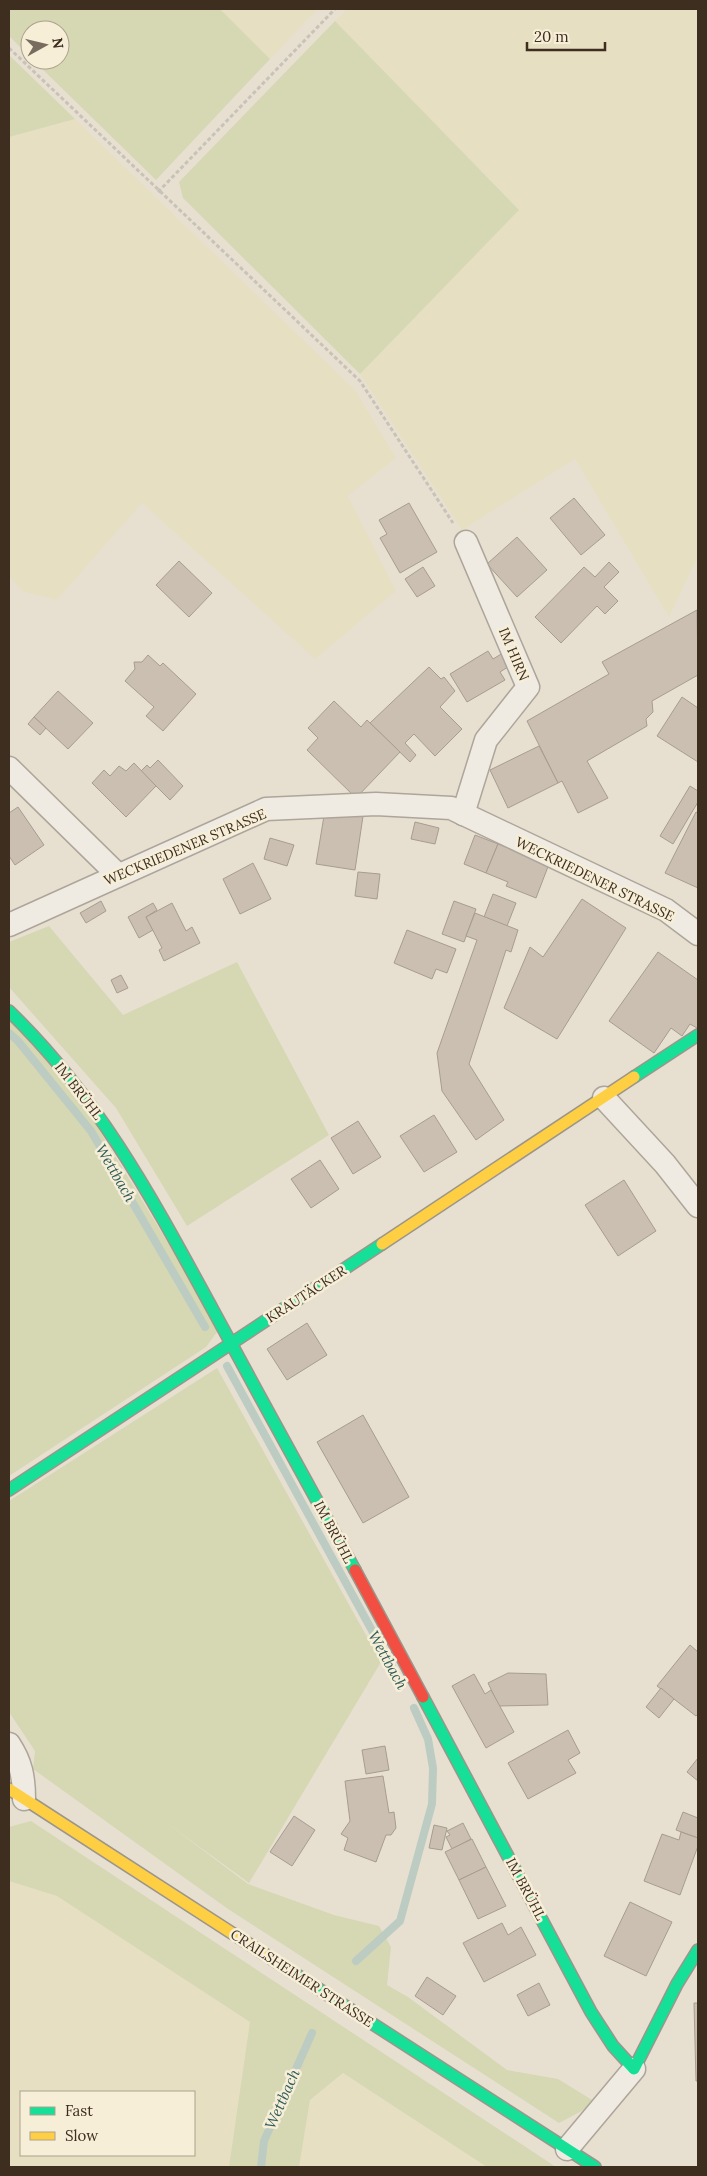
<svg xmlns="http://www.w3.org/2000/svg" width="707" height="2176" font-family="Lora,serif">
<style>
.farmland{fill:#e6dfc2;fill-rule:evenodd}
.green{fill:#d6d7b3}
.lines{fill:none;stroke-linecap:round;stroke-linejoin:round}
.stream{stroke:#bcccc2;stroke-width:8}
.building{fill:#cbbfb2;stroke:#a89c90}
.street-casing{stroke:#ada599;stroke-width:25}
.fast-casing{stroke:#9c958a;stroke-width:14}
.slow-casing{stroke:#9c958a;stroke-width:14}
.jam-casing{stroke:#9c958a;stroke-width:14}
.path{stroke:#c8c2b9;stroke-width:3;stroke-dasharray:4 2.5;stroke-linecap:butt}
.street{stroke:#efebe3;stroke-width:22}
.fast{stroke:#16e098;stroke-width:11}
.slow{stroke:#ffcf43;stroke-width:11}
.jam{stroke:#f24e42;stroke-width:11}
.labels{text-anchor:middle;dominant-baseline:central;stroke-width:5;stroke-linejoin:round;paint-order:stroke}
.street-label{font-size:14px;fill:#3d2e20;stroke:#f7eed8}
.water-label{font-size:15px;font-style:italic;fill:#2f5d5a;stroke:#f7eed8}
</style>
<rect width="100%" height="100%" fill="#e7e0d1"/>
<g class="farmland">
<path d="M220,9H318L270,59Z"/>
<path d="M347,9H698V556L669,617L575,459L462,530L360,374L519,210L335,21Z"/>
<path d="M75,119L356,391L396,458L348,496L396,591L315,659L142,503L57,600L22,591L9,576V137Z"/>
<path d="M9,1881L57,1896L250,2022L229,2167H9ZM21,2092H194V2155H21Z"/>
<path d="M343,2073L487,2167H299L310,2100Z"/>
</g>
<g class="green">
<path d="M9,9H220L270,59L156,180L33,60H60V30H30V57L9,36Z"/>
<path d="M335,21L519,210L360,374L183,198L179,182Z"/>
<path d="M9,55L75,119L9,137Z"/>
<path d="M49,926L123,1015L237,962L329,1135L187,1226L116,1108L9,987V942Z"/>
<path d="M9,1014L65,1074L220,1328L206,1347L9,1476Z"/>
<path d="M217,1368L381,1662L249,1883L164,1821L248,1884L334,1915L379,1926L391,1947L387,1985L408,1997L507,2070L558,2079L597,2103L559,2123L228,1909L33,1769L35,1751L9,1712V1501Z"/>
<path d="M31,1821L556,2167H487L343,2073L310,2100L299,2167H229L250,2022L57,1896L9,1881V1827Z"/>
</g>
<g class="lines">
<g class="stream">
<path d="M9,1033L18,1041L91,1131L205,1327"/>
<path d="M227,1366L392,1667"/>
<path d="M356,1961L400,1921L432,1804L433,1768L428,1739L414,1708"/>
<path d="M261,2167L264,2141L312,2033"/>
</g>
</g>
<g class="building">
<path d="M574,498L605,535L581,555L550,518Z"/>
<path d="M409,503L437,552L400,573L380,538L387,534L379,520Z"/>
<path d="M517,537L547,570L517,597L487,564Z"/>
<path d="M179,561L212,593L189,617L156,585Z"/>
<path d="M609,562L619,572L604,587L618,601L605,614L597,606L561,643L535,617L584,567L595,577Z"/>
<path d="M423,567L435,586L417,597L405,579Z"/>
<path d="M697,610L698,675L652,701L653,712L646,719L647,726L587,761L608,798L578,813L562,781L558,783L527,721L609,674L602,662Z"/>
<path d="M488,651L493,659L503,653L511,665L500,672L505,680L467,702L450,674Z"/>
<path d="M148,655L160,666L163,663L196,694L163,731L146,716L154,707L125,681L135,669L134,662H142Z"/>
<path d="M429,667L441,679L444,677L455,691L440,707L462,729L435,756L414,734L405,743L416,755L410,762L370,723Z"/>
<path d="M58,691L93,723L68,749L34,717Z"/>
<path d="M682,697L698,708V762L657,736Z"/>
<path d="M334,701L361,727L367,720L400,752L356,798L307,750L318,738L308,728Z"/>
<path d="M34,717L46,728L40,735L28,724Z"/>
<path d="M539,746L558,783L508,808L490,770Z"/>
<path d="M158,760L183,786L170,800L141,771L147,765L150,768Z"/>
<path d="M134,763L156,786L126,817L92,783L104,770L110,776L119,766L126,771Z"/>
<path d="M690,786L698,791V802L673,844L660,836Z"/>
<path d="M18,807L44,845L15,865L9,856V813Z"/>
<path d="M325,810L363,816L355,870L316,864Z"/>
<path d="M696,812L698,813V888L665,873Z"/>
<path d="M415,822L439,828L435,844L411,839Z"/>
<path d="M475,835L498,844L486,873L464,864Z"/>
<path d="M270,838L294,845L287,866L264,859Z"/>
<path d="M498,844L549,864L536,898L506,886L508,882L486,873Z"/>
<path d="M253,863L271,899L240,914L223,879Z"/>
<path d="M358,872L380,874L377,899L355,896Z"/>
<path d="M493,894L516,903L507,926L484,917Z"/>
<path d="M582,899L626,928L557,1039L504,1008L530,947L543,957Z"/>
<path d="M101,901L106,911L86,923L80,913Z"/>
<path d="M454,901L476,909L464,942L442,934Z"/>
<path d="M153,903L157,910L146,917L153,930L139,938L128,917Z"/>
<path d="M172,903L186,931L192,927L200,943L164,961L159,950L162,948L146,917Z"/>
<path d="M475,913L518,930L511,952L506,950L469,1064L504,1120L476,1140L442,1091L437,1053L477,940L466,936Z"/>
<path d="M407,930L456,949L447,973L436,969L432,979L394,963Z"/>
<path d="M658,952L698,980V1026L697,1028L690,1024L682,1036L671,1028L654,1053L609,1021Z"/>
<path d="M121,975L128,988L117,993L111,980Z"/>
<path d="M434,1115L457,1152L424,1172L400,1136Z"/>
<path d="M358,1121L381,1157L353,1174L331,1138Z"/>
<path d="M320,1160L339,1189L311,1208L291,1179Z"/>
<path d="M624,1180L656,1231L618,1256L585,1205Z"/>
<path d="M307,1323L327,1355L287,1380L267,1349Z"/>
<path d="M363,1415L409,1497L363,1523L317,1442Z"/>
<path d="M690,1645L698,1652V1714L696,1716L657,1686Z"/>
<path d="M508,1673L546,1674L548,1705L499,1706L488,1683Z"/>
<path d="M474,1674L485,1694L491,1690L514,1732L486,1748L452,1686Z"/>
<path d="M661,1688L674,1699L659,1718L646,1707Z"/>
<path d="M568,1730L580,1753L568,1760L576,1773L528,1799L508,1763Z"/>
<path d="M385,1746L389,1770L366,1774L362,1750Z"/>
<path d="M698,1758V1781L687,1772Z"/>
<path d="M383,1776L389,1813L394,1812L396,1828L391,1835H386L376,1862L344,1850L348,1838L341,1834L350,1821L345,1781Z"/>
<path d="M683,1812L698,1818V1838L676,1830Z"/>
<path d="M294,1816L315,1830L292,1866L270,1852Z"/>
<path d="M463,1823L471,1839L452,1849L446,1837L450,1835L447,1831Z"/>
<path d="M434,1825L447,1828L442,1850L429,1848Z"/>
<path d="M681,1832L698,1838V1846L680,1895L644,1881L662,1834L679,1840Z"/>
<path d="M472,1839L486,1867L459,1880L445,1852Z"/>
<path d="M486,1867L506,1906L478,1919L459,1880Z"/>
<path d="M630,1902L672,1922L646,1976L604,1956Z"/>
<path d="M502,1923L508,1935L521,1927L536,1955L484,1982L463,1943Z"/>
<path d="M427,1977L456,1996L443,2015L415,1996Z"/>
<path d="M539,1983L550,2005L528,2016L517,1995Z"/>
<path d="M694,2003H698V2081H696Z"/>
</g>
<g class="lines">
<defs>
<g id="street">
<path d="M9,768L118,875"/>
<path d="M463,814L486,740L528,687L466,542"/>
<path d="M9,925L266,809L376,804L451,808L666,910L698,934"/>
<path d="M604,1098L665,1164L698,1206"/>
<path d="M9,1744C21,1762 24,1777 24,1799"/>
<path d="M567,2149L634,2069"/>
</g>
<g id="fast">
<path d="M9,1011C100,1099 153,1200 213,1310C260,1397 307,1483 355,1570"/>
<path d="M634,1077L698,1035"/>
<path d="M9,1490L382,1244"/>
<path d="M423,1697L591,2012L613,2046L634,2069L677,1984L698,1950"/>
<path d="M272,1959L595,2167"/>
</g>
<g id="slow">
<path d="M382,1244L634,1077"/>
<path d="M9,1789L272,1959"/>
</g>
<path id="jam" d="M355,1570L423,1697"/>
</defs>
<use href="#street" class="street-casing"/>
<use href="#fast" class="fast-casing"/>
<use href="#slow" class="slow-casing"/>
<use href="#jam" class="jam-casing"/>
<g class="path">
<path d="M9,48L360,381L453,523"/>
<path d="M158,192L335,9"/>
</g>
<use href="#street" class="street"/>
<use href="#fast" class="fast"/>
<use href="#slow" class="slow"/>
<use href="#jam" class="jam"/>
</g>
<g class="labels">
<g class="street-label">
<text transform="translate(514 654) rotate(67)">IM HIRN</text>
<text transform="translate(185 847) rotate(-23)">WECKRIEDENER STRASSE</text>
<text transform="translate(595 879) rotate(26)">WECKRIEDENER STRASSE</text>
<text transform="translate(79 1091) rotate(52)">IM BRÜHL</text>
<text transform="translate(306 1294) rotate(-33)">KRAUTÄCKER</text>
<text transform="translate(334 1532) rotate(62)">IM BRÜHL</text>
<text transform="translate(526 1889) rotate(62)">IM BRÜHL</text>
<text transform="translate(302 1978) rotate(33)">CRAILSHEIMER STRASSE</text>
</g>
<g class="water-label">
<text transform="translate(116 1173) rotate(60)">Wettbach</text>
<text transform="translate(388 1660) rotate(61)">Wettbach</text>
<text transform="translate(282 2099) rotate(-66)">Wettbach</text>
</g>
</g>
<rect width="707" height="2176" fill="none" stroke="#3d2e20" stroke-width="20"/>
<rect x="20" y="2091" width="175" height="65" fill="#f7eed8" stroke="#ada18e"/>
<rect x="30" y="2107" width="25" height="8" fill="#16e098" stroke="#ada18e"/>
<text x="65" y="2116" font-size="15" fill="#3d2e20">Fast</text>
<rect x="30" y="2132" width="25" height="8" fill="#ffcf43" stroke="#ada18e"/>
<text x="65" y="2141" font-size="15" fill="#3d2e20">Slow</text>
<g transform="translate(45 45) rotate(82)"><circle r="24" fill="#f7eed8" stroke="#ada18e"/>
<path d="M0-4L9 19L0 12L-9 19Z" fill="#786c5e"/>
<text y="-8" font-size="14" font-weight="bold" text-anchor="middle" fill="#3d2e20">N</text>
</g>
<path d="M527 42v8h78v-8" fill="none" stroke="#3d2e20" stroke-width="2.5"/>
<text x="534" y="42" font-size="15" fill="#3d2e20" stroke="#f7eed8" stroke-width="4" paint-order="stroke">20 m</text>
</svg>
